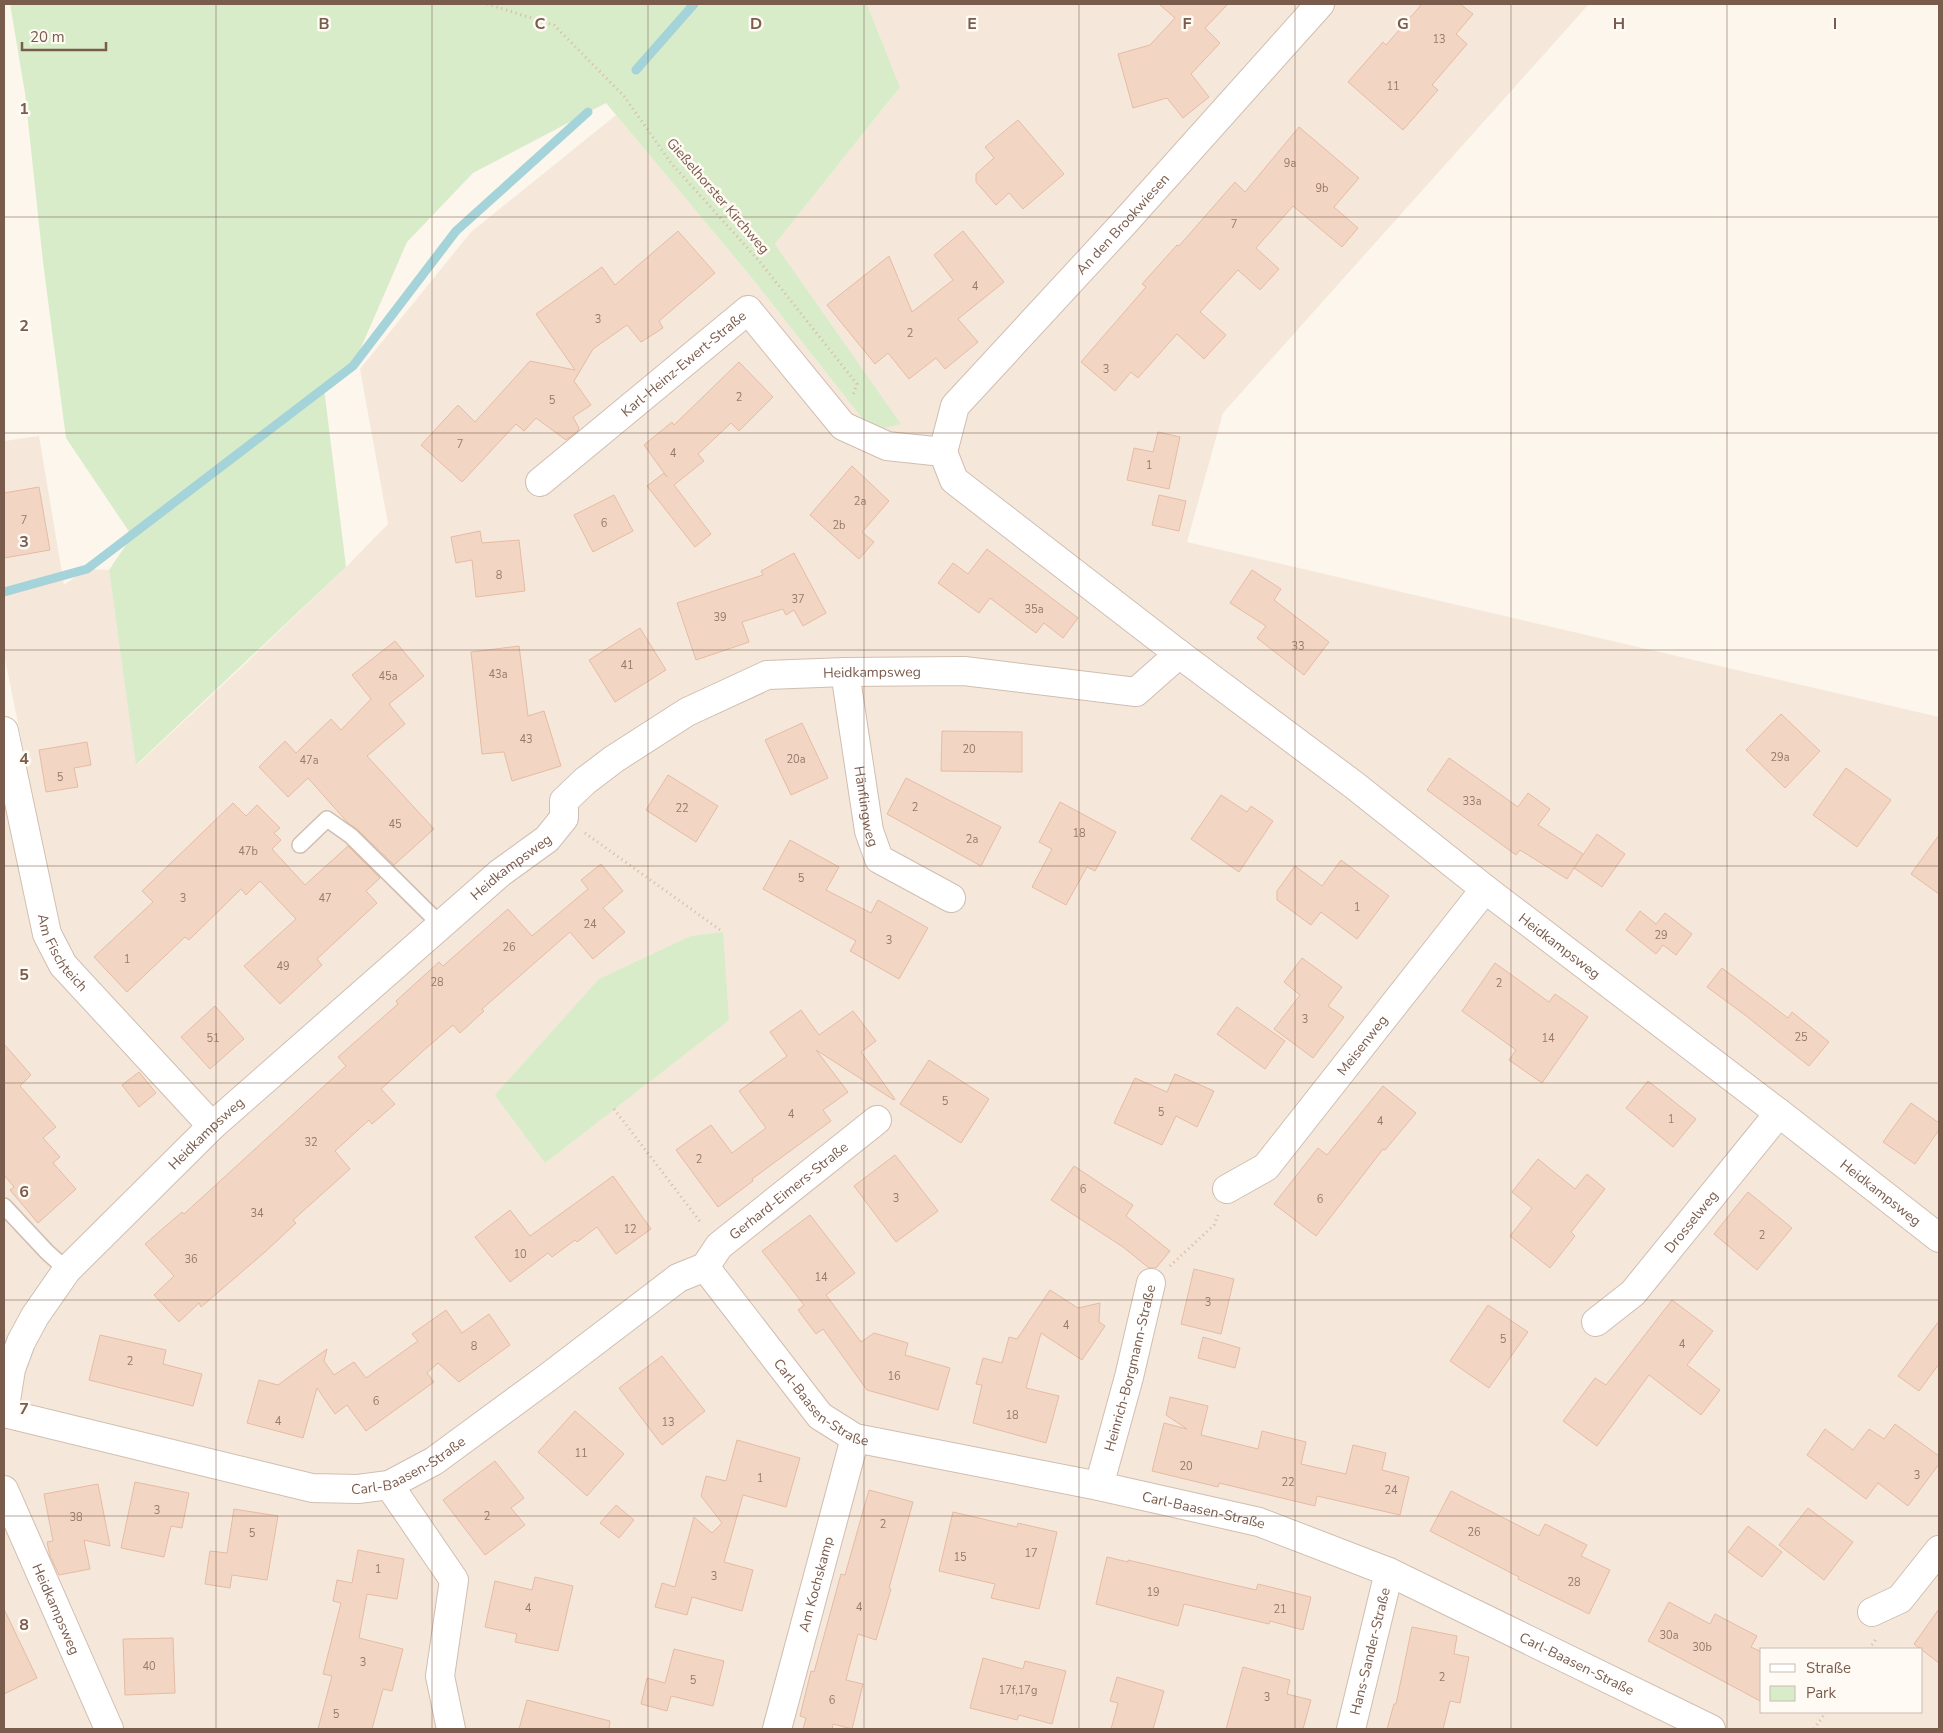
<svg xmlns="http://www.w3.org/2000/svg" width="1943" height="1733" font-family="'Nunito Sans',sans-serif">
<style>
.residential{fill:#f5e8da;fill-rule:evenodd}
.green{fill:#d8ecc9}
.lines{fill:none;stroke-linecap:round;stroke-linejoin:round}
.stream{stroke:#a5d3da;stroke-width:9}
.building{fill:#f3d5c3;stroke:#e6bba3}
.service-casing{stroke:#d1beb0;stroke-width:18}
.minor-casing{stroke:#d1beb0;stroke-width:30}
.path{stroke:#d9b8a5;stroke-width:3;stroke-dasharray:1 4;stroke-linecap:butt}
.service{stroke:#fff;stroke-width:15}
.minor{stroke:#fff;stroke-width:28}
.grid{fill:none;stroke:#7a5c4d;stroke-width:1;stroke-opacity:0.55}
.labels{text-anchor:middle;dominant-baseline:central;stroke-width:5;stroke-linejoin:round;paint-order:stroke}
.number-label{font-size:11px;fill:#987a6a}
.street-label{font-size:14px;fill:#7a5c4d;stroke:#fffaf3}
.grid-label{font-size:16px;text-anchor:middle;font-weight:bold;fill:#7a5c4d;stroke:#fffaf3;stroke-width:5;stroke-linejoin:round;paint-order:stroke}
</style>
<rect width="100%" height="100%" fill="#fdf6ec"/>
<path class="residential" d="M867,4H1589L1223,413L1187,542L1939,717V1729H4V765L26,762L4,655V441L39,436L64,585L87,569L109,570L137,765L245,664L346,567L388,524L360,369L471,232L616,115L751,277L872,431L900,423L775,244L900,87ZM1762,1649H1922V1712H1762Z"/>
<g class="green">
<path d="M10,4H867L900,87L775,244L901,424L872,431L751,277L606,103L473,173L407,242L353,366L324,388L346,567L136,765L109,570L132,536L66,438L43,262L25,93Z"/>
<path d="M723,932L729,1020L545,1163L495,1095L599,979L691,936Z"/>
</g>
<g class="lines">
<g class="stream">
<path d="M636,70L694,4"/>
<path d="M4,592L87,569L353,366L456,231L588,112"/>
</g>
</g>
<g class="building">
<path d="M1159,4H1228L1205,28L1220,43L1191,74L1209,97L1183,118L1167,98L1133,108L1118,54L1150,45L1175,18Z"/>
<path d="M1422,4H1460L1473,14L1456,34L1467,44L1432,85L1438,90L1403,130L1348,82L1383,42L1386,45Z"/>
<path d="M1018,120L1064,174L1023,209L1009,193L996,205L976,182V174L994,158L985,147Z"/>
<path d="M1299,127L1359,178L1334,207L1358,228L1342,247L1293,206L1256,248L1279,269L1260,290L1238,270L1200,312L1226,335L1204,359L1177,334L1138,378L1131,372L1115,391L1081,362L1146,287L1142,284L1177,245L1179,246L1235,182L1245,192Z"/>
<path d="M678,231L715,273L659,321L663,328L641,342L627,325L593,349L574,381L591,405L573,417L579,428L578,431L566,440L536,418L524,431L516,424L462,482L421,445L458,405L475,422L530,361L575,370L536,314L602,267L615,285Z"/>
<path d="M963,231L1004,282L958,319L978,342L945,369L936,358L909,379L888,353L875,364L827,305L889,256L912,312L953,280L934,255Z"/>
<path d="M739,362L773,397L739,431L731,423L698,454L704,461L674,485L711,534L695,547L647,486L664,473L667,477L644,445L672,422L674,425Z"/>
<path d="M1158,432L1180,437L1169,489L1127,480L1134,448L1153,452Z"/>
<path d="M852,466L889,501L862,532L874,542L859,559L810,515Z"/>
<path d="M39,487L50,550L4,558V493Z"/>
<path d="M614,495L633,531L593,552L574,515Z"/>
<path d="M1159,495L1186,501L1179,531L1152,525Z"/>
<path d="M480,531L482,543L519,540L525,591L476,597L472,560L456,563L451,537Z"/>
<path d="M987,549L1078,618L1063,638L1044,623L1036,633L990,598L979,613L938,583L953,563L968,574Z"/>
<path d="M794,553L826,613L803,626L794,610L786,615L783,609L742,622L749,642L696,660L677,603L763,575L761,571Z"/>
<path d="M1252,570L1281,589L1274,600L1329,642L1304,675L1257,638L1266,626L1230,603Z"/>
<path d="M640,628L666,670L615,702L589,660Z"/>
<path d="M395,641L424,676L389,704L405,724L367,756L434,829L394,865L357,829L348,823L308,778L288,797L259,767L285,741L296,753L331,719L341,730L371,699L352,675Z"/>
<path d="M519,646L528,716L544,711L561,766L512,781L504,752L482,754L471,652Z"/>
<path d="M1781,714L1820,751L1785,788L1746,750Z"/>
<path d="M802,723L828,778L791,795L765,740Z"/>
<path d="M942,731L1022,732V772L941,771Z"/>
<path d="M87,742L91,765L74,768L78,787L46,792L39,750Z"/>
<path d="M1449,758L1518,807L1528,793L1550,809L1538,825L1583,854L1567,879L1520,850L1516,855L1427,790Z"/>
<path d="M1846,768L1891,800L1857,847L1813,815Z"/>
<path d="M668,775L718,806L696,842L646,810Z"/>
<path d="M906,778L1001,827L981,866L887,814Z"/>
<path d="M1221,795L1247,812L1251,806L1273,821L1239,872L1191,839Z"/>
<path d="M1060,802L1116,832L1095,871L1087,867L1066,905L1032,887L1052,849L1039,842Z"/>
<path d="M233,803L246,816L257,805L280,828L274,833L281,840L272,849L305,885L348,846L380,878L366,891L377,903L317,959L322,965L280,1004L244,966L296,919L260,881L246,895L241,889L189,940L185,937L127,992L94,957L153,902L142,891Z"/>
<path d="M1597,834L1625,854L1602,887L1574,868Z"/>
<path d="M1939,835V894L1911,874Z"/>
<path d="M790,840L839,867L826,890L871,913L878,900L928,928L899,979L850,951L856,941L763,889Z"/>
<path d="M1341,860L1389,896L1357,939L1321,912L1311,925L1277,900V891L1295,866L1322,886Z"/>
<path d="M601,864L623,891L603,908L625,932L593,959L570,932L482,1009L484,1011L460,1033L453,1025L423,1051L381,1089L395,1104L372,1124L369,1120L335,1151L350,1169L293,1220L296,1223L265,1252L201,1307L199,1303L179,1322L154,1295L174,1276L145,1244L182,1212L184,1214L346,1066L338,1057L398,1004L396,1001L439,962L443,966L508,909L532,936L588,889L581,880Z"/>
<path d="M1640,911L1656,924L1665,913L1692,934L1676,955L1663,945L1656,954L1626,930Z"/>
<path d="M1302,958L1342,987L1328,1006L1344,1017L1313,1058L1274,1029L1300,995L1284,982Z"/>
<path d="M1495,963L1549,1002L1555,994L1588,1017L1542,1083L1509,1060L1516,1050L1462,1011Z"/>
<path d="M1722,968L1788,1018L1792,1012L1829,1042L1809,1066L1745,1015L1707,987Z"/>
<path d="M215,1006L244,1039L210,1069L181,1037Z"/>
<path d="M1237,1007L1285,1041L1265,1069L1217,1034Z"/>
<path d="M801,1010L819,1035L853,1011L876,1041L861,1052L895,1099L894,1100L816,1050L848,1092L823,1110L831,1121L752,1179L753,1181L718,1207L676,1150L711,1125L732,1153L766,1128L739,1091L787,1056L770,1032Z"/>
<path d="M4,1044L31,1075L20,1086L56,1127L43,1138L60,1157L53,1163L76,1189L38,1223L10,1190L14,1187L4,1175Z"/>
<path d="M929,1060L989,1099L961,1143L900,1104Z"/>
<path d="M139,1072L156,1093L139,1107L122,1085Z"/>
<path d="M1175,1074L1214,1091L1197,1127L1176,1116L1162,1145L1114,1123L1135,1078L1167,1092Z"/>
<path d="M1648,1081L1696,1119L1673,1147L1626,1108Z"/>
<path d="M1383,1086L1416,1113L1385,1150L1383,1149L1316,1236L1274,1204L1318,1148L1327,1155Z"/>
<path d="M1911,1103L1939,1123V1130L1915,1164L1883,1142Z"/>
<path d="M895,1155L938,1211L896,1242L854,1186Z"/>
<path d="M1538,1159L1575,1189L1587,1174L1605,1189L1571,1232L1575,1236L1550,1268L1510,1236L1532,1208L1512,1192Z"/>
<path d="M1074,1166L1133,1205L1126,1216L1170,1251L1156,1268H1149L1123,1247L1051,1200Z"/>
<path d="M613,1176L651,1229L616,1254L597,1227L577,1242L575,1240L552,1257L548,1253L510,1282L475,1237L510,1210L530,1236Z"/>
<path d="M1748,1192L1792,1228L1757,1270L1714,1234Z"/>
<path d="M810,1215L855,1273L826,1295L861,1342L874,1333L908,1343L905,1355L950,1368L938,1410L867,1390L823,1329L816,1334L798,1310L804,1305L762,1251Z"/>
<path d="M1194,1269L1234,1279L1221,1334L1181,1324Z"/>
<path d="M1050,1290L1078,1308L1100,1303L1099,1322L1105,1326L1082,1360L1041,1333L1026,1388L1059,1396L1046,1443L973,1423L982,1385L976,1384L983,1358L1002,1363L1009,1337L1017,1339Z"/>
<path d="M1672,1300L1713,1331L1687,1365L1720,1390L1701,1415L1649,1375L1597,1446L1563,1421L1595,1378L1606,1385Z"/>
<path d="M1488,1305L1528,1332L1489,1388L1450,1361Z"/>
<path d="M446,1310L462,1333L489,1314L510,1345L459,1382L438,1363L427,1373L434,1382L366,1431L347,1405L335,1414L317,1388L303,1438L247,1423L259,1380L278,1385L327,1349L324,1361L334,1375L354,1362L366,1378L418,1341L412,1334Z"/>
<path d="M1939,1321V1364L1919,1391L1898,1376Z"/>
<path d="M100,1335L166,1350L163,1364L202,1374L193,1406L89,1380Z"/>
<path d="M1203,1337L1240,1348L1235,1368L1198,1358Z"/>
<path d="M662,1356L705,1411L662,1445L619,1388Z"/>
<path d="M1170,1397L1208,1406L1201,1435L1258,1449L1262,1431L1306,1442L1301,1464L1346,1474L1353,1445L1386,1453L1382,1470L1409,1477L1400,1515L1317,1496L1315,1506L1219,1483L1218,1487L1152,1471L1164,1423L1187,1429L1166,1415Z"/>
<path d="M575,1411L624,1454L587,1496L538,1452Z"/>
<path d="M1895,1424L1939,1456V1464L1908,1506L1878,1483L1866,1499L1807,1455L1825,1429L1853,1450L1869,1429L1884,1439Z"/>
<path d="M737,1440L800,1458L786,1507L743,1495L724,1562L753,1570L742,1611L692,1597L687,1615L655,1607L662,1583L675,1587L694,1517L712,1533L722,1523L701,1496L706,1476L726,1481Z"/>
<path d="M495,1461L524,1498L511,1508L525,1525L485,1555L443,1500Z"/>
<path d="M135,1482L189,1493L182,1528L171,1526L164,1557L121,1548Z"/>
<path d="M98,1484L110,1546L84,1540L90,1569L59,1575L50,1556L47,1542L53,1541L44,1494Z"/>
<path d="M869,1490L913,1502L889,1588L891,1589L876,1640L858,1634L846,1680L863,1684L852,1729L833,1724L832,1729H803L806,1718L800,1716L811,1671L814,1672L841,1574L845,1575Z"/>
<path d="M1451,1491L1539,1536L1545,1524L1587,1545L1581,1556L1610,1570L1589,1614L1518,1579L1519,1577L1430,1531Z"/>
<path d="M616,1505L634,1520L619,1538L600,1523Z"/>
<path d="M1808,1508L1853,1542L1824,1580L1779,1545Z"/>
<path d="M234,1509L278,1516L267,1580L232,1575L230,1588L205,1584L210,1551L227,1553Z"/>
<path d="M953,1512L1017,1527L1018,1523L1057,1532L1039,1609L991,1598L995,1584L939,1571Z"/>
<path d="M1748,1526L1782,1552L1762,1577L1728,1552Z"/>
<path d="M358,1550L404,1559L397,1599L367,1594L359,1638L403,1649L392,1691L383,1689L372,1729H318L332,1676L323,1674L341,1603L333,1601L337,1580L352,1583Z"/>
<path d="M1107,1557L1128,1562V1560L1256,1590L1258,1584L1311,1597L1303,1630L1270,1621L1269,1624L1184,1604L1178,1626L1096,1604Z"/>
<path d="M535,1577L573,1586L558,1651L515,1642L517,1634L485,1627L495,1581L532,1590Z"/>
<path d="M1669,1602L1710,1624L1715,1614L1757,1636L1751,1647L1762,1652V1702L1648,1641Z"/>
<path d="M4,1609L37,1678L4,1694Z"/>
<path d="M1939,1609V1663L1914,1644Z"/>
<path d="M1412,1627L1457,1636L1454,1654L1469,1657L1460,1703L1450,1701L1443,1729H1387L1394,1704H1396Z"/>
<path d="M173,1638L175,1693L125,1695L123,1639Z"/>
<path d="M674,1649L724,1661L713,1706L671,1696L667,1711L641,1704L647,1678L665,1683Z"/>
<path d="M983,1658L1023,1669L1025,1661L1066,1671L1052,1724L1019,1715L1017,1720L970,1708Z"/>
<path d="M1243,1667L1290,1680L1287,1694L1311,1700L1303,1729H1226Z"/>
<path d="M1117,1677L1164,1691L1153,1729H1111L1118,1703L1110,1701Z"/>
<path d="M527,1700L610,1721L609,1729H519Z"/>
</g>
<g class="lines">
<defs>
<g id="service">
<path d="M300,845L327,819L351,836L441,925"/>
<path d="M4,1206L47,1252L67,1270"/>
</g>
<g id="minor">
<path id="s1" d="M943,452L954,480L1179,654L1354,785L1485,889L1779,1113L1939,1238"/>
<path id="s2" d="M943,452L955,406L1124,223L1320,4"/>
<path id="s3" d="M540,482L748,310L843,426L887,446L943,452"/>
<path id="s4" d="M845,672L869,831L879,859L951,898"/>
<path id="s5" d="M4,731L47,934L63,965L212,1126"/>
<path id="s6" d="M1227,1189L1266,1167L1485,889"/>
<path id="s7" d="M705,1267L719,1246L877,1120"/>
<path id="s8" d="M1596,1322L1633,1293L1779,1113"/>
<path id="s9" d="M4,1413L312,1488L358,1489L389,1485L434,1461L547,1378L678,1278L705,1267L820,1416L855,1438L1099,1486L1259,1522L1389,1572L1711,1729"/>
<path id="s10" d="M4,1413L11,1369L21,1342L35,1316L67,1270L212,1126L500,873L547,839L564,818V801L585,781L614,759L687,712L767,675L845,672L964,671L1136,692L1179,654"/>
<path d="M389,1485L454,1580L440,1676L451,1729"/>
<path id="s11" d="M1099,1486L1129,1377L1151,1283"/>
<path id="s12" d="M4,1490L109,1729"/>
<path d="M1872,1612L1900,1599L1939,1550"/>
<path id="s13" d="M777,1729L855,1438"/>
<path id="s14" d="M1351,1729L1389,1572"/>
</g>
</defs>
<use href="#service" class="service-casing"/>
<use href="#minor" class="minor-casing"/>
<g class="path">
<path d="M487,4L554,25L624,96L671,163L760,262L857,384L853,395"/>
<path d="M585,833L723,932"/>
<path d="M614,1109L702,1224"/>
<path d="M1170,1266L1214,1225L1218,1215"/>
<path d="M1869,1649L1876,1639"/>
<path d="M1814,1729L1826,1712"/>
</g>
<use href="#service" class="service"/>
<use href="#minor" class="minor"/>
</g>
<path class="grid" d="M216,4V1729M432,4V1729M648,4V1729M864,4V1729M1079,4V1729M1295,4V1729M1511,4V1729M1727,4V1729M4,217H1939M4,433H1939M4,650H1939M4,866H1939M4,1083H1939M4,1300H1939M4,1516H1939"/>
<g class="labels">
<g class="number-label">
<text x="1439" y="39">13</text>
<text x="1393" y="86">11</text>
<text x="1290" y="163">9a</text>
<text x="1322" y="188">9b</text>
<text x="1234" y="224">7</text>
<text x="975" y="286">4</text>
<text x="598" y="319">3</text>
<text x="910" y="333">2</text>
<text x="1106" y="369">3</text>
<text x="739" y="397">2</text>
<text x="552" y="400">5</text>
<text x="460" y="444">7</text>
<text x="673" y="453">4</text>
<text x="1149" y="465">1</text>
<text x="860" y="501">2a</text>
<text x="24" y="520">7</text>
<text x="604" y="523">6</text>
<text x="839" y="525">2b</text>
<text x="499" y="575">8</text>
<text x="798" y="599">37</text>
<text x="1034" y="609">35a</text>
<text x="720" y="617">39</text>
<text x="1298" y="646">33</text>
<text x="627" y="665">41</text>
<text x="498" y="674">43a</text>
<text x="388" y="676">45a</text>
<text x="526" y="739">43</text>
<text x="969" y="749">20</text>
<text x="1780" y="757">29a</text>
<text x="796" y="759">20a</text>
<text x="309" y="760">47a</text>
<text x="60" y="777">5</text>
<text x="1472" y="801">33a</text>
<text x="915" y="807">2</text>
<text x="682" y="808">22</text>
<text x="395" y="824">45</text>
<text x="1079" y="833">18</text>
<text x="972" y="839">2a</text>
<text x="248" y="851">47b</text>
<text x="801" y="878">5</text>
<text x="183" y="898">3</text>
<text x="325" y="898">47</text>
<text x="1357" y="907">1</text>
<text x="590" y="924">24</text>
<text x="1661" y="935">29</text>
<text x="889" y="940">3</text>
<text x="509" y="947">26</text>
<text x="127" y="959">1</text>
<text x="283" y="966">49</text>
<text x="437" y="982">28</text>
<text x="1499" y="983">2</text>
<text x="1305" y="1019">3</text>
<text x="1801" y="1037">25</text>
<text x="213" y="1038">51</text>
<text x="1548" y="1038">14</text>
<text x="945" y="1101">5</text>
<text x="1161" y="1112">5</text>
<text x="791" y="1114">4</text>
<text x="1671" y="1119">1</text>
<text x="1380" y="1121">4</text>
<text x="311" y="1142">32</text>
<text x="699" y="1159">2</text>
<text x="1083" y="1189">6</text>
<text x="896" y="1198">3</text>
<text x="1320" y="1199">6</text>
<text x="257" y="1213">34</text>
<text x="630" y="1229">12</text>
<text x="1762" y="1235">2</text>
<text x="520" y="1254">10</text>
<text x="191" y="1259">36</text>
<text x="821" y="1277">14</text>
<text x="1208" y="1302">3</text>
<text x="1066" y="1325">4</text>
<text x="1503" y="1339">5</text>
<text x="1682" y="1344">4</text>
<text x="474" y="1346">8</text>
<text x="130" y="1361">2</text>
<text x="894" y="1376">16</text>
<text x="376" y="1401">6</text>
<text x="1012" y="1415">18</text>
<text x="278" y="1421">4</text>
<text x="668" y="1422">13</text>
<text x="581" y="1453">11</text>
<text x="1186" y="1466">20</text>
<text x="1917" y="1475">3</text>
<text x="760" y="1478">1</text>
<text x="1288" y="1482">22</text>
<text x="1391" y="1490">24</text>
<text x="157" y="1510">3</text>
<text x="487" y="1516">2</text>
<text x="76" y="1517">38</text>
<text x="883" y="1524">2</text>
<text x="1474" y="1532">26</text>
<text x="252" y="1533">5</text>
<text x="1031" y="1553">17</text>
<text x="960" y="1557">15</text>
<text x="378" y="1569">1</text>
<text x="714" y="1576">3</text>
<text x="1574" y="1582">28</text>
<text x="1153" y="1592">19</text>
<text x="859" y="1607">4</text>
<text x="528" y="1608">4</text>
<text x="1280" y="1609">21</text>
<text x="1669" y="1635">30a</text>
<text x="1702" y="1647">30b</text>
<text x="363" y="1662">3</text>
<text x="149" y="1666">40</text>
<text x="1442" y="1677">2</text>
<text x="693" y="1680">5</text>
<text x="1018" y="1690">17f,17g</text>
<text x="1267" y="1697">3</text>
<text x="832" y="1700">6</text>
<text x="336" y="1714">5</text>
</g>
<g class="street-label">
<text transform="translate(718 196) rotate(49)">Gießelhorster Kirchweg</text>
<text stroke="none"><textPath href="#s2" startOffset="295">An den Brookwiesen</textPath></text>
<text stroke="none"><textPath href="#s3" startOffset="186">Karl-Heinz-Ewert-Straße</textPath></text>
<text stroke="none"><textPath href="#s10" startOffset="1194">Heidkampsweg</textPath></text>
<text stroke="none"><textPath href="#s4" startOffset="136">Hänflingweg</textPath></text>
<text stroke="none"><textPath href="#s10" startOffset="759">Heidkampsweg</textPath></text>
<text stroke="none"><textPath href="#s1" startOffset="794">Heidkampsweg</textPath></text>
<text stroke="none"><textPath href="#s5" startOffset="231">Am Fischteich</textPath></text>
<text stroke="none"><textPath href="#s6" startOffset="200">Meisenweg</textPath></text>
<text stroke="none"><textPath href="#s10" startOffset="354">Heidkampsweg</textPath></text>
<text stroke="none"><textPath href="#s7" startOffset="114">Gerhard-Eimers-Straße</textPath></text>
<text stroke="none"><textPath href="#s1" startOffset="1199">Heidkampsweg</textPath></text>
<text stroke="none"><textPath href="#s8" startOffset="139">Drosselweg</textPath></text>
<text stroke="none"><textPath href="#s11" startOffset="122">Heinrich-Borgmann-Straße</textPath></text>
<text stroke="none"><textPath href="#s9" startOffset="960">Carl-Baasen-Straße</textPath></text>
<text stroke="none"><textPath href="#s9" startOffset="419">Carl-Baasen-Straße</textPath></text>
<text stroke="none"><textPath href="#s9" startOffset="1365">Carl-Baasen-Straße</textPath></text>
<text stroke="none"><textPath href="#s13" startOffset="150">Am Kochskamp</textPath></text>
<text stroke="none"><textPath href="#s12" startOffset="130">Heidkampsweg</textPath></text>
<text stroke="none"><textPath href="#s14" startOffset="80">Hans-Sander-Straße</textPath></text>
<text stroke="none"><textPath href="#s9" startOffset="1770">Carl-Baasen-Straße</textPath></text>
</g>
</g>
<g class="grid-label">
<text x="324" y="29">B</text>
<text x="540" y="29">C</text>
<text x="756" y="29">D</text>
<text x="972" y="29">E</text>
<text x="1187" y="29">F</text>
<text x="1403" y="29">G</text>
<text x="1619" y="29">H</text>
<text x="1835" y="29">I</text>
<text x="24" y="114">1</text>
<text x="24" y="331">2</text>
<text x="24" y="547">3</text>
<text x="24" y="764">4</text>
<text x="24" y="980">5</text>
<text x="24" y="1197">6</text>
<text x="24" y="1414">7</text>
<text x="24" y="1630">8</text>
</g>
<rect width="1943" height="1733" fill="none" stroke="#7a5c4d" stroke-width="10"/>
<rect x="1760" y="1648" width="162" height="65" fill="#fffaf3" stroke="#cabbb1"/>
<rect x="1770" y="1664" width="25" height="8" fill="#ffffff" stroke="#cabbb1"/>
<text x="1806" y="1673" font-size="15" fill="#7a5c4d">Straße</text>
<rect x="1770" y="1686" width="25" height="15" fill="#d8ecc9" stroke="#cabbb1"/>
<text x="1806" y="1698" font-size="15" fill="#7a5c4d">Park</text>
<path d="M22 42v8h84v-8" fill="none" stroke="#7a5c4d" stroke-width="2.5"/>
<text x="30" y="42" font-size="15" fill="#7a5c4d" stroke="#fffaf3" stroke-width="4" paint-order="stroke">20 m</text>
</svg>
